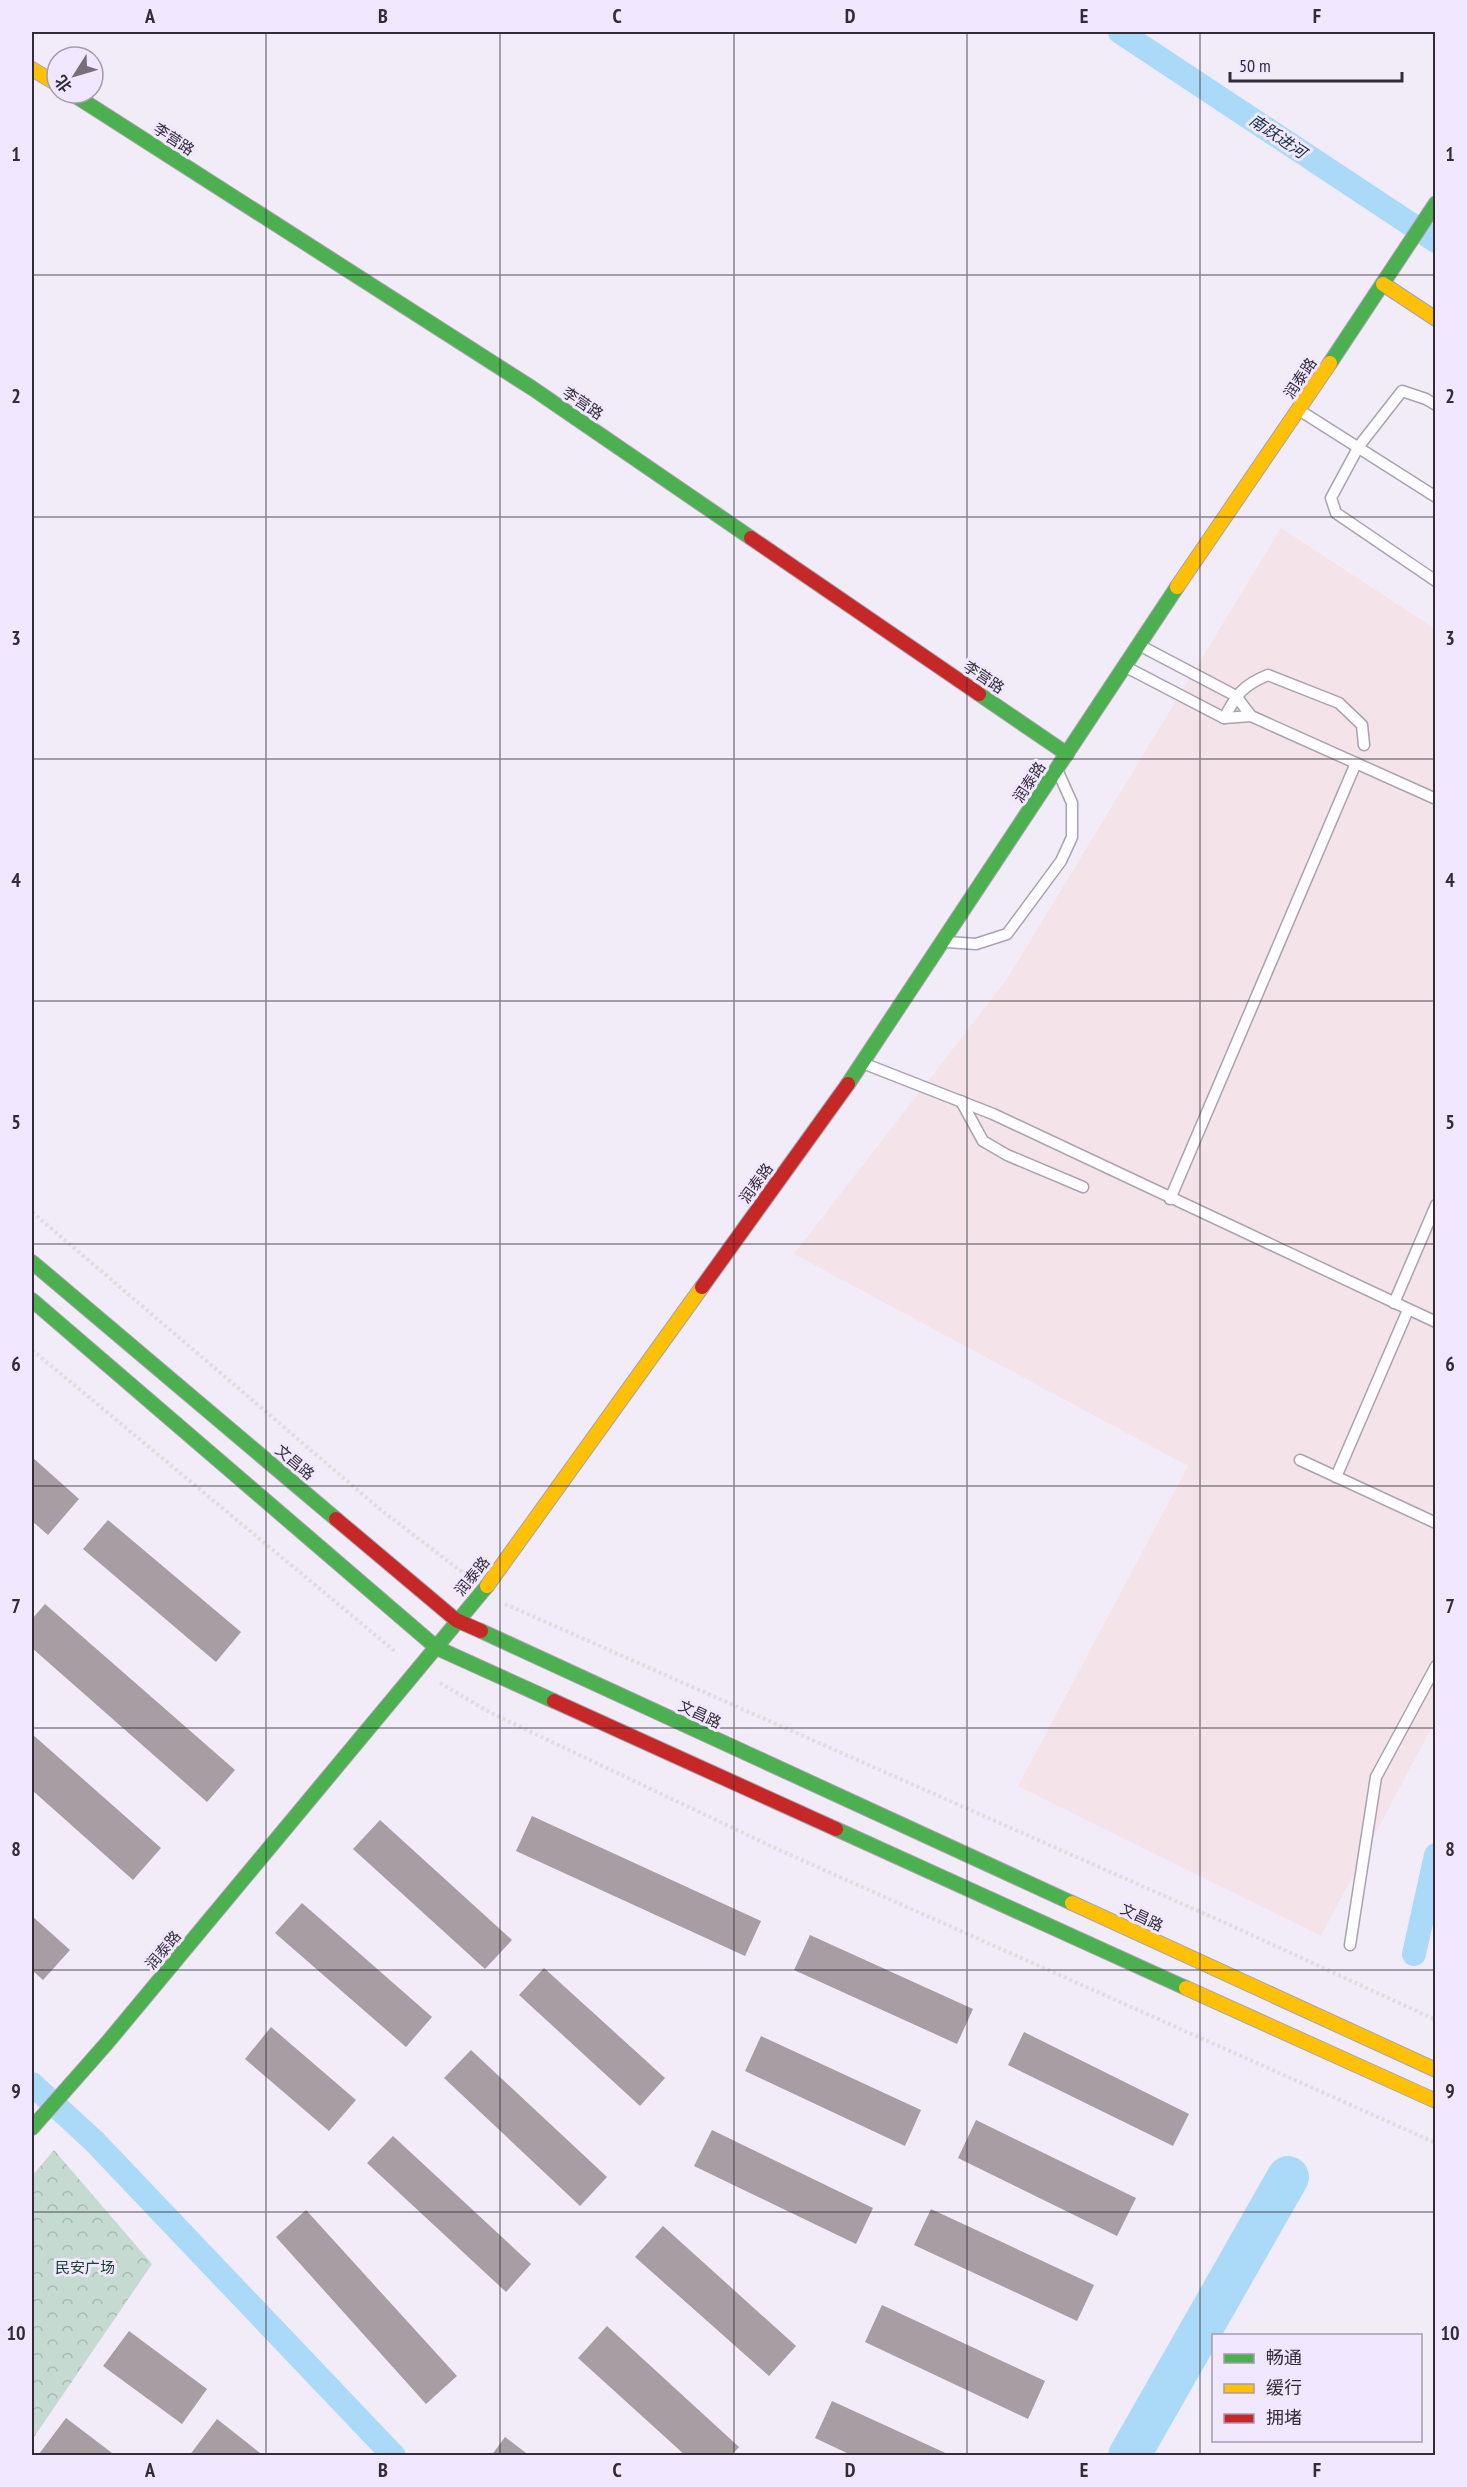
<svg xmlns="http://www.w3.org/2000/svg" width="1467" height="2487" font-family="'PT Sans Narrow','Noto Sans SC',sans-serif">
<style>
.medical{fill:#f4e3e8}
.park{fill:url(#park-crowns)}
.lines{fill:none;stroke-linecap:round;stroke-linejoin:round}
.canal{stroke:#abdaf8;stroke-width:24}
.river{stroke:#abdaf8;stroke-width:42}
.building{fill:#a69ea2}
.lane-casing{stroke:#a8a3ae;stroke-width:13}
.fast-casing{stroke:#a8a3ae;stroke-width:16}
.slow-casing{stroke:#a8a3ae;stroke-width:16}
.jam-casing{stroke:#a8a3ae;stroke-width:16}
.path{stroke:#dedde0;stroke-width:4;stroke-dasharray:3 3;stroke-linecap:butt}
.lane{stroke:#fdfcfe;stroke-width:10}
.fast{stroke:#4caf50;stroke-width:14}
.slow{stroke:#ffc107;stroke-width:14}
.jam{stroke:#c62828;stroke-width:14}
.grid{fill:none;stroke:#312c37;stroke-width:1.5;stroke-opacity:0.55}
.labels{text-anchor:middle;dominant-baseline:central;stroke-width:6;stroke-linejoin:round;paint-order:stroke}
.street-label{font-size:15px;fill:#312c37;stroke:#f1e7fe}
.park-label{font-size:15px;fill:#12442b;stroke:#f1e7fe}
.water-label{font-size:16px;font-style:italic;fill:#0c2e3c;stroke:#f1e7fe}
.neatline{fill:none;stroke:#312c37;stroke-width:2}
.grid-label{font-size:20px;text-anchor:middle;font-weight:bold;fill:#312c37}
</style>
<defs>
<pattern id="park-crowns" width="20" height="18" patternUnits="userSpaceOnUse" patternTransform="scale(1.5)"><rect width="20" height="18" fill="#c5dad1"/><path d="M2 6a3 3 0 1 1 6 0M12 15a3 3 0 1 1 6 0" fill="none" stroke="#aabbb4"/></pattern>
</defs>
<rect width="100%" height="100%" fill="#f2ecf9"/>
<path class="medical" d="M1281,528L1435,629V1721L1321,1936L1018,1786L1188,1466L794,1254L1007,979Z"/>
<path class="park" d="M54,2150L152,2264L32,2440V2176Z"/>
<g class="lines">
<g class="canal">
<path d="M1120,32L1436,241"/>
<path d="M1414,1954L1436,1855"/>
<path d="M32,2084L94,2141L394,2456"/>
</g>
<path class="river" d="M1129,2456L1288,2177"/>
</g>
<g class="building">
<path d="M32,1457L79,1499L48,1535L32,1521Z"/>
<path d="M108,1520L241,1632L216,1662L83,1549Z"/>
<path d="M45,1604L235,1770L207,1802L32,1648V1619Z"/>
<path d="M32,1734L161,1848L133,1880L32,1790Z"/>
<path d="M532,1816L761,1921L745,1956L516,1851Z"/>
<path d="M380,1820L512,1940L485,1969L353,1849Z"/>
<path d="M302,1903L432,2017L406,2047L275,1933Z"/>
<path d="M32,1916L70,1950L43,1980L32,1970Z"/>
<path d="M810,1935L973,2009L957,2044L794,1970Z"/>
<path d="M544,1968L665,2078L640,2106L519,1995Z"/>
<path d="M271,2027L356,2100L329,2131L245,2059Z"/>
<path d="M1024,2032L1189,2114L1173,2146L1008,2065Z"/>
<path d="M761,2036L921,2110L905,2146L745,2071Z"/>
<path d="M471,2050L607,2177L580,2206L444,2078Z"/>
<path d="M976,2120L1136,2198L1117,2236L958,2158Z"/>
<path d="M712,2130L873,2208L856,2244L694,2166Z"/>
<path d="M393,2136L531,2264L506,2292L367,2163Z"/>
<path d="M931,2209L1094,2285L1077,2321L914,2245Z"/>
<path d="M306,2210L457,2376L426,2404L276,2237Z"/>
<path d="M663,2226L796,2346L769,2376L635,2257Z"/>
<path d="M882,2305L1045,2381L1028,2419L865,2342Z"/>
<path d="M607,2326L739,2447L731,2456H686L578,2358Z"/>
<path d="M129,2331L207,2389L182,2424L103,2366Z"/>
<path d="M832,2401L952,2456H853L815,2438Z"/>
<path d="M66,2418L116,2456H41L39,2454Z"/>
<path d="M217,2419L264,2456H189Z"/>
<path d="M505,2437L530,2456H491Z"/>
</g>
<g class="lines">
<defs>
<g id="lane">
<path d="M1436,405L1426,399L1402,391L1359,446L1331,498L1336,513L1436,581"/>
<path d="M1299,410L1436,497"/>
<path d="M1139,645L1236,696L1251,716"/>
<path d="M1124,666L1224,718L1251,716L1436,799"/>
<path d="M1224,718C1237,694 1243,685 1268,675L1339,703L1362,725L1364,745"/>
<path d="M947,942L976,944L1007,934L1061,861L1072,837V803L1059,774"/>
<path d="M865,1064L993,1114L1436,1322"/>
<path d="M961,1101L983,1141L1007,1155L1083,1187"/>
<path d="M1170,1199L1356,763"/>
<path d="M1394,1303L1436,1205"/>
<path d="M1300,1460L1436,1523"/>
<path d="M1336,1477L1408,1310"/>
<path d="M1350,1945L1376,1777L1436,1666"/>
</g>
<g id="fast">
<path d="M71,93L532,388L751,538"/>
<path d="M1330,363L1436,203"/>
<path d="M979,694L1067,754"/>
<path d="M848,1084L1177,587"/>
<path d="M32,1262L336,1519"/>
<path d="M32,1300L437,1648L554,1701"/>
<path d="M481,1631L1072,1903"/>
<path d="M836,1829L1186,1988"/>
<path d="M32,2128L107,2043L487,1586"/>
</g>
<g id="slow">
<path d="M32,69L57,84"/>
<path d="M1383,284L1436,319"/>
<path d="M1177,587L1330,363"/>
<path d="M487,1586L702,1287"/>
<path d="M1072,1903L1436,2070"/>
<path d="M1186,1988L1436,2101"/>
</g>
<g id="jam">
<path d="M751,538L979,694"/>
<path d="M702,1287L848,1084"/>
<path d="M336,1519L456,1620L481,1631"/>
<path d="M554,1701L836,1829"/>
</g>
</defs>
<use href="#lane" class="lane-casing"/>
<use href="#fast" class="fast-casing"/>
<use href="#slow" class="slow-casing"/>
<use href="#jam" class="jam-casing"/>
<g class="path">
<path d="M32,1212L381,1510L466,1575"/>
<path d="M32,1350L397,1653"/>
<path d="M505,1604L1230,1925L1436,2020"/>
<path d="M440,1683L489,1712L777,1849L1436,2143"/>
</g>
<use href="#lane" class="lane"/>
<use href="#fast" class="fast"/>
<use href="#slow" class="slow"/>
<use href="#jam" class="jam"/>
</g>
<path class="grid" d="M266,32V2456M500,32V2456M734,32V2456M967,32V2456M1200,32V2456M32,275H1436M32,517H1436M32,759H1436M32,1001H1436M32,1244H1436M32,1486H1436M32,1728H1436M32,1970H1436M32,2212H1436"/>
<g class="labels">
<g class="street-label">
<text transform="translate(174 139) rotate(33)">李营路</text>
<text transform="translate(1300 378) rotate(-56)">润泰路</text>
<text transform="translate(583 403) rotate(34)">李营路</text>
<text transform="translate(984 677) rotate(34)">李营路</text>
<text transform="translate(1029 782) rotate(-57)">润泰路</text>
<text transform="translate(756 1183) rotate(-54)">润泰路</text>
<text transform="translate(295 1462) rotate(40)">文昌路</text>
<text transform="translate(472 1576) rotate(-51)">润泰路</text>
<text transform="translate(700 1714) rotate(25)">文昌路</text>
<text transform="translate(1142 1917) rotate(25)">文昌路</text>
<text transform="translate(163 1950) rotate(-50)">润泰路</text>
</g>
<g class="park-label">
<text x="85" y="2267">民安广场</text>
</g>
<g class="water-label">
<text transform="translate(1278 136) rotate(34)">南跃进河</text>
</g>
</g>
<rect width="1467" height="2487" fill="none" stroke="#f1e7fe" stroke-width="66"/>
<rect x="1212" y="2334" width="210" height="108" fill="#f1e7fe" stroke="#a49cae" stroke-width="1.5"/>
<rect x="1224" y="2354" width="30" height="9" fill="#4caf50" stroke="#a49cae" stroke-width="1.5"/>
<text x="1266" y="2364" font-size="18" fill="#312c37">畅通</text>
<rect x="1224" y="2384" width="30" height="9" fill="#ffc107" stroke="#a49cae" stroke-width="1.5"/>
<text x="1266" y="2394" font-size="18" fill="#312c37">缓行</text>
<rect x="1224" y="2414" width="30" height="9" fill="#c62828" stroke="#a49cae" stroke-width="1.5"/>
<text x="1266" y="2424" font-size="18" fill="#312c37">拥堵</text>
<g transform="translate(75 75) rotate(233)"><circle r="28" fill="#f1e7fe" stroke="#a49cae" stroke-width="1.5"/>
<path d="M0-4.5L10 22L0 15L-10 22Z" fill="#756f7b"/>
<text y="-9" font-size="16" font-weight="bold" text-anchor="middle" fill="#312c37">北</text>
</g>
<path d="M1230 72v9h172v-9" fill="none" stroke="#312c37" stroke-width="3"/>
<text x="1239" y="72" font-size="18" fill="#312c37" stroke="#f1e7fe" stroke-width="4.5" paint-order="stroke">50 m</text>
<rect x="33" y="33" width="1401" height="2421" class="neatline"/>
<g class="grid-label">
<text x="150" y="23">A</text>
<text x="383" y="23">B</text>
<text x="617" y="23">C</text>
<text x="850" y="23">D</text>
<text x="1084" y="23">E</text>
<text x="1317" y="23">F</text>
<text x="16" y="161">1</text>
<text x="1450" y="161">1</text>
<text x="16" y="403">2</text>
<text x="1450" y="403">2</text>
<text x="16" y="645">3</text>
<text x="1450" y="645">3</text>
<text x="16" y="887">4</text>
<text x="1450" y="887">4</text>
<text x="16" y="1129">5</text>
<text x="1450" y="1129">5</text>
<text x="16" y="1371">6</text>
<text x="1450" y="1371">6</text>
<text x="16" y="1613">7</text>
<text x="1450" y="1613">7</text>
<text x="16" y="1856">8</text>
<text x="1450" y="1856">8</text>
<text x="16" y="2098">9</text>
<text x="1450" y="2098">9</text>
<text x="16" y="2340">10</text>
<text x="1450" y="2340">10</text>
<text x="150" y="2477">A</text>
<text x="383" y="2477">B</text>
<text x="617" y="2477">C</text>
<text x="850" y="2477">D</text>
<text x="1084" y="2477">E</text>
<text x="1317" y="2477">F</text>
</g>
</svg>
